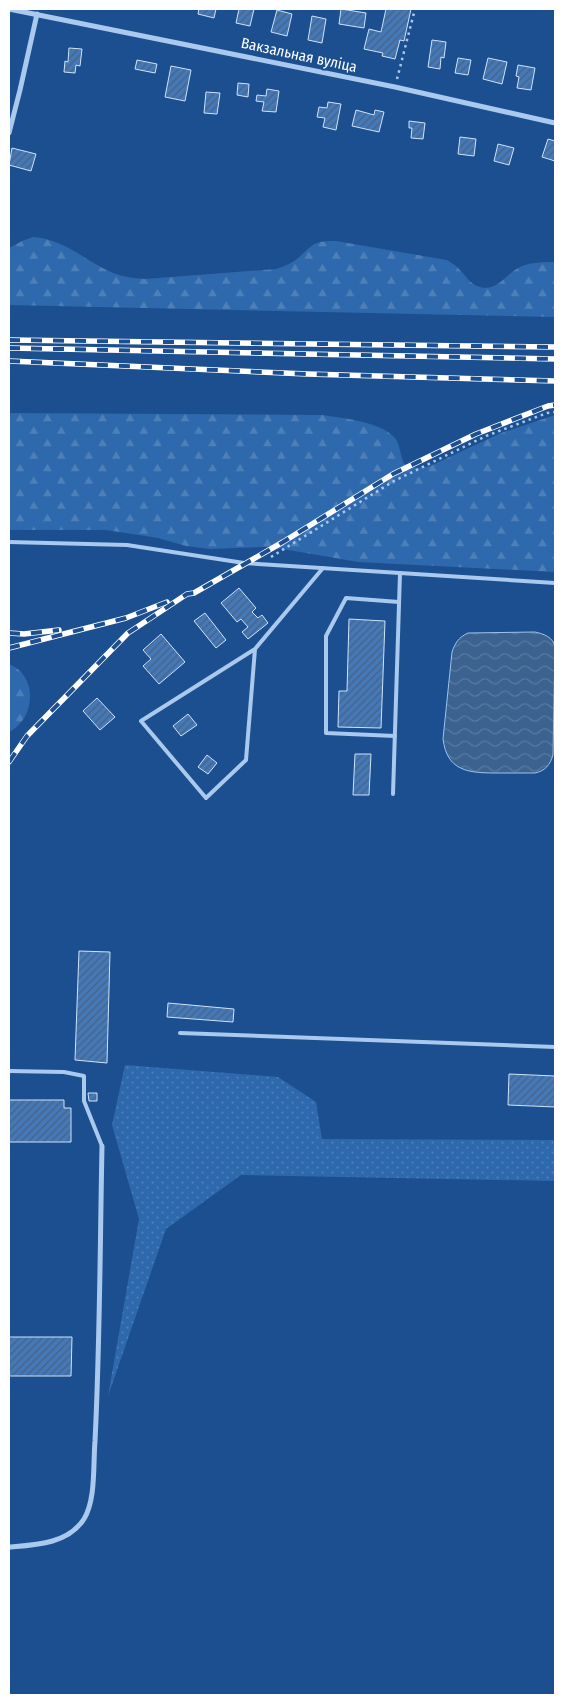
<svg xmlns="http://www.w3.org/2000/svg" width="564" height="1704" font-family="'Fira Sans Condensed',sans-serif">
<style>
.grass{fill:url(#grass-dots)}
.forest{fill:url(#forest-firs)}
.water{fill:url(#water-waves);stroke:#9cc4f0}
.building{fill:url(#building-hatch);stroke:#cfe3fa}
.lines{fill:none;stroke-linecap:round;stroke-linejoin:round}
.path{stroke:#a9c9ee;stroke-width:2.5;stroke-dasharray:2.5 4;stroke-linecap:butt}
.lane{stroke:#a9c9ee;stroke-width:4}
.street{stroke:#a9c9ee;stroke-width:5}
.rail-casing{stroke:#fff;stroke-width:5.5}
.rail{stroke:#1b4f8f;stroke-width:4;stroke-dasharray:11;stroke-linecap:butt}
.labels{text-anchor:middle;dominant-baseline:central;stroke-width:4;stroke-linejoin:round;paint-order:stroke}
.street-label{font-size:15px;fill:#fff;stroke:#1b4f8f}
</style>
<defs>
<pattern id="grass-dots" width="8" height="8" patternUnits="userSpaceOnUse" patternTransform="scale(1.25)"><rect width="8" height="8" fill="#2e69ad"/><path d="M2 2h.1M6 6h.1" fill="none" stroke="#4d80b9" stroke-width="1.8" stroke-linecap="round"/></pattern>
<pattern id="forest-firs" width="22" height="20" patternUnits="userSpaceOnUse" patternTransform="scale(1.25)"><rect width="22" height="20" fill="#2e69ad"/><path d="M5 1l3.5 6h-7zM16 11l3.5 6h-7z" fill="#4d80b9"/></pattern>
<pattern id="water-waves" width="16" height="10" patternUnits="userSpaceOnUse" patternTransform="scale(1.25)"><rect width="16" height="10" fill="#3c6290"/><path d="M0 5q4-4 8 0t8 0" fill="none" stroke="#597aa1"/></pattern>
<pattern id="building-hatch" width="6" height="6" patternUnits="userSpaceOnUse" patternTransform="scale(1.25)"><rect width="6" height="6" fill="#4478b7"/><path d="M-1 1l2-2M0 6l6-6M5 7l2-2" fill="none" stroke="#486282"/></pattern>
</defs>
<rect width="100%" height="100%" fill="#1b4f8f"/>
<path class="grass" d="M125,1065L278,1077L316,1102L322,1139L555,1140V1181L241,1175L166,1229L108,1396L139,1219L112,1125Z"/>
<g class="forest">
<path d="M33,237C64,239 84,260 111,272C122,277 133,278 145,279L276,269C282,267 288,265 294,261C303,255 309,245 320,242C325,241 331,241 336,241L447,260C450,262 454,264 457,267C464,273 468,282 477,286C497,294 505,274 520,267C531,262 544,262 555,262V317L9,305V248L22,241Z"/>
<path d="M9,413L322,415C342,418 386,422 397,441C400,448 401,457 404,464C414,469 420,468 430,466L501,433L555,415V572L358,562L283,549L264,547L210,549L186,546L158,538L106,530H9Z"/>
<path d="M9,664C38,675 36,719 9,732Z"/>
</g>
<path class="water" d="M535,632C544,634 553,637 555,647L553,755C550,765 545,771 535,773C522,773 509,773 496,773C468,773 447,771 443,739L452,652C455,643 459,637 468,633Z"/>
<g class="building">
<path d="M199,9H216L214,18L198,14Z"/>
<path d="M239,9H254L250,26L236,23Z"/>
<path d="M341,9L366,13L364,28L339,24Z"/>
<path d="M386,9H411L404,41L400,40L395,59L382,56L383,53L364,49L369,29L381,32Z"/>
<path d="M277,10L292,14L287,36L271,32Z"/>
<path d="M312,16L326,19L322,43L308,40Z"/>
<path d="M432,40L446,42L444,58L441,57L440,69L428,67Z"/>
<path d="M69,48L82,49L80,66L76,65L75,73L64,72L65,61L68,62Z"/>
<path d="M458,58L471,60L468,75L455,73Z"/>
<path d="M488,58L507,62L502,84L483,79Z"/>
<path d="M137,60L157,64L155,73L135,69Z"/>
<path d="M518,65L535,68L531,90L517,88L519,77L516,76Z"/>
<path d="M171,66L191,70L185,101L165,97Z"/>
<path d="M238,83L249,84L248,97L237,95Z"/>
<path d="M267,89L279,91L276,112L262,111L264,102L256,101L257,95L266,96Z"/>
<path d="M206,92L220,93L217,114L204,113Z"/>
<path d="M328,102L341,104L336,130L323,127L325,118L317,117L319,107L327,108Z"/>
<path d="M356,110L374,115L375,110L384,112L379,132L352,126Z"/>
<path d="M409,121L425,123L423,139L411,138L412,128H409Z"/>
<path d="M460,137L476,139L474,156L458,154Z"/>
<path d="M548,139L555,141V161L542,157Z"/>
<path d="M498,144L514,148L509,165L494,161Z"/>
<path d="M12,148L36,154L31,171L9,165Z"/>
<path d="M239,588L256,608L252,612L258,618L262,615L268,623L248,639L242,632L248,627L241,619L237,622L221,603Z"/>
<path d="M205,613L226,640L216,648L194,621Z"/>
<path d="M349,619L385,621L381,728L338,727L339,691H347Z"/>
<path d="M161,634L185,662L159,684L143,666L151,659L143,650Z"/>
<path d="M97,698L115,717L100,730L83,711Z"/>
<path d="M188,714L197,725L181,736L173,726Z"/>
<path d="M355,754H371L369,795H353Z"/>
<path d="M207,755L217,763L208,774L198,767Z"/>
<path d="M79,951L110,952L107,1063L75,1060Z"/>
<path d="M168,1003L234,1009L233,1022L167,1017Z"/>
<path d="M509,1074L555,1076V1107L508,1105Z"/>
<path d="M88,1093H97V1101H89Z"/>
<path d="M9,1100H64V1108H71V1142H9Z"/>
<path d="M9,1337H72L71,1376H9Z"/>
</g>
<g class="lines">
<g class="path">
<path d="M397,79L415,9"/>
<path d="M271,557L394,481L486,436L547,413L555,412"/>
</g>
<g class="lane">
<path d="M9,542L127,545L244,563L555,583"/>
<path d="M255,649L246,760L206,798L141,721L255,649L323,568"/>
<path d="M395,736L326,733V636L346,598L399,602"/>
<path d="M393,794L400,573"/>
<path d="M180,1033L555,1047"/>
<path d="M9,1071L64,1072L84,1076V1101L102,1146"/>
</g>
<g class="street">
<path d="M9,9L395,87L555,123"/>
<path d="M9,133L20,90L37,14"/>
<path d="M9,1547C35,1545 68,1544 84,1519C96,1499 93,1465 95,1441C100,1343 100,1244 102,1146"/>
</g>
<defs>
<g id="rail">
<path d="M9,340L555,347"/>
<path d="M9,348L555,359"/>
<path d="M9,361L307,374L555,381"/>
<path d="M9,633L24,634L59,630"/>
<path d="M9,648L126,618L167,602"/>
<path d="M9,762L27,736L128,633L187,594L194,593L283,542L393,474L476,434L548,406L555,405"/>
</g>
</defs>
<use href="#rail" class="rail-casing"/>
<use href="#rail" class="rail"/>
</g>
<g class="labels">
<g class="street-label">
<text transform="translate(299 55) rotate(12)">Вакзальная вуліца</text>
</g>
</g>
<rect width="564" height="1704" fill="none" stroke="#ffffff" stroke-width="20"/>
</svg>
